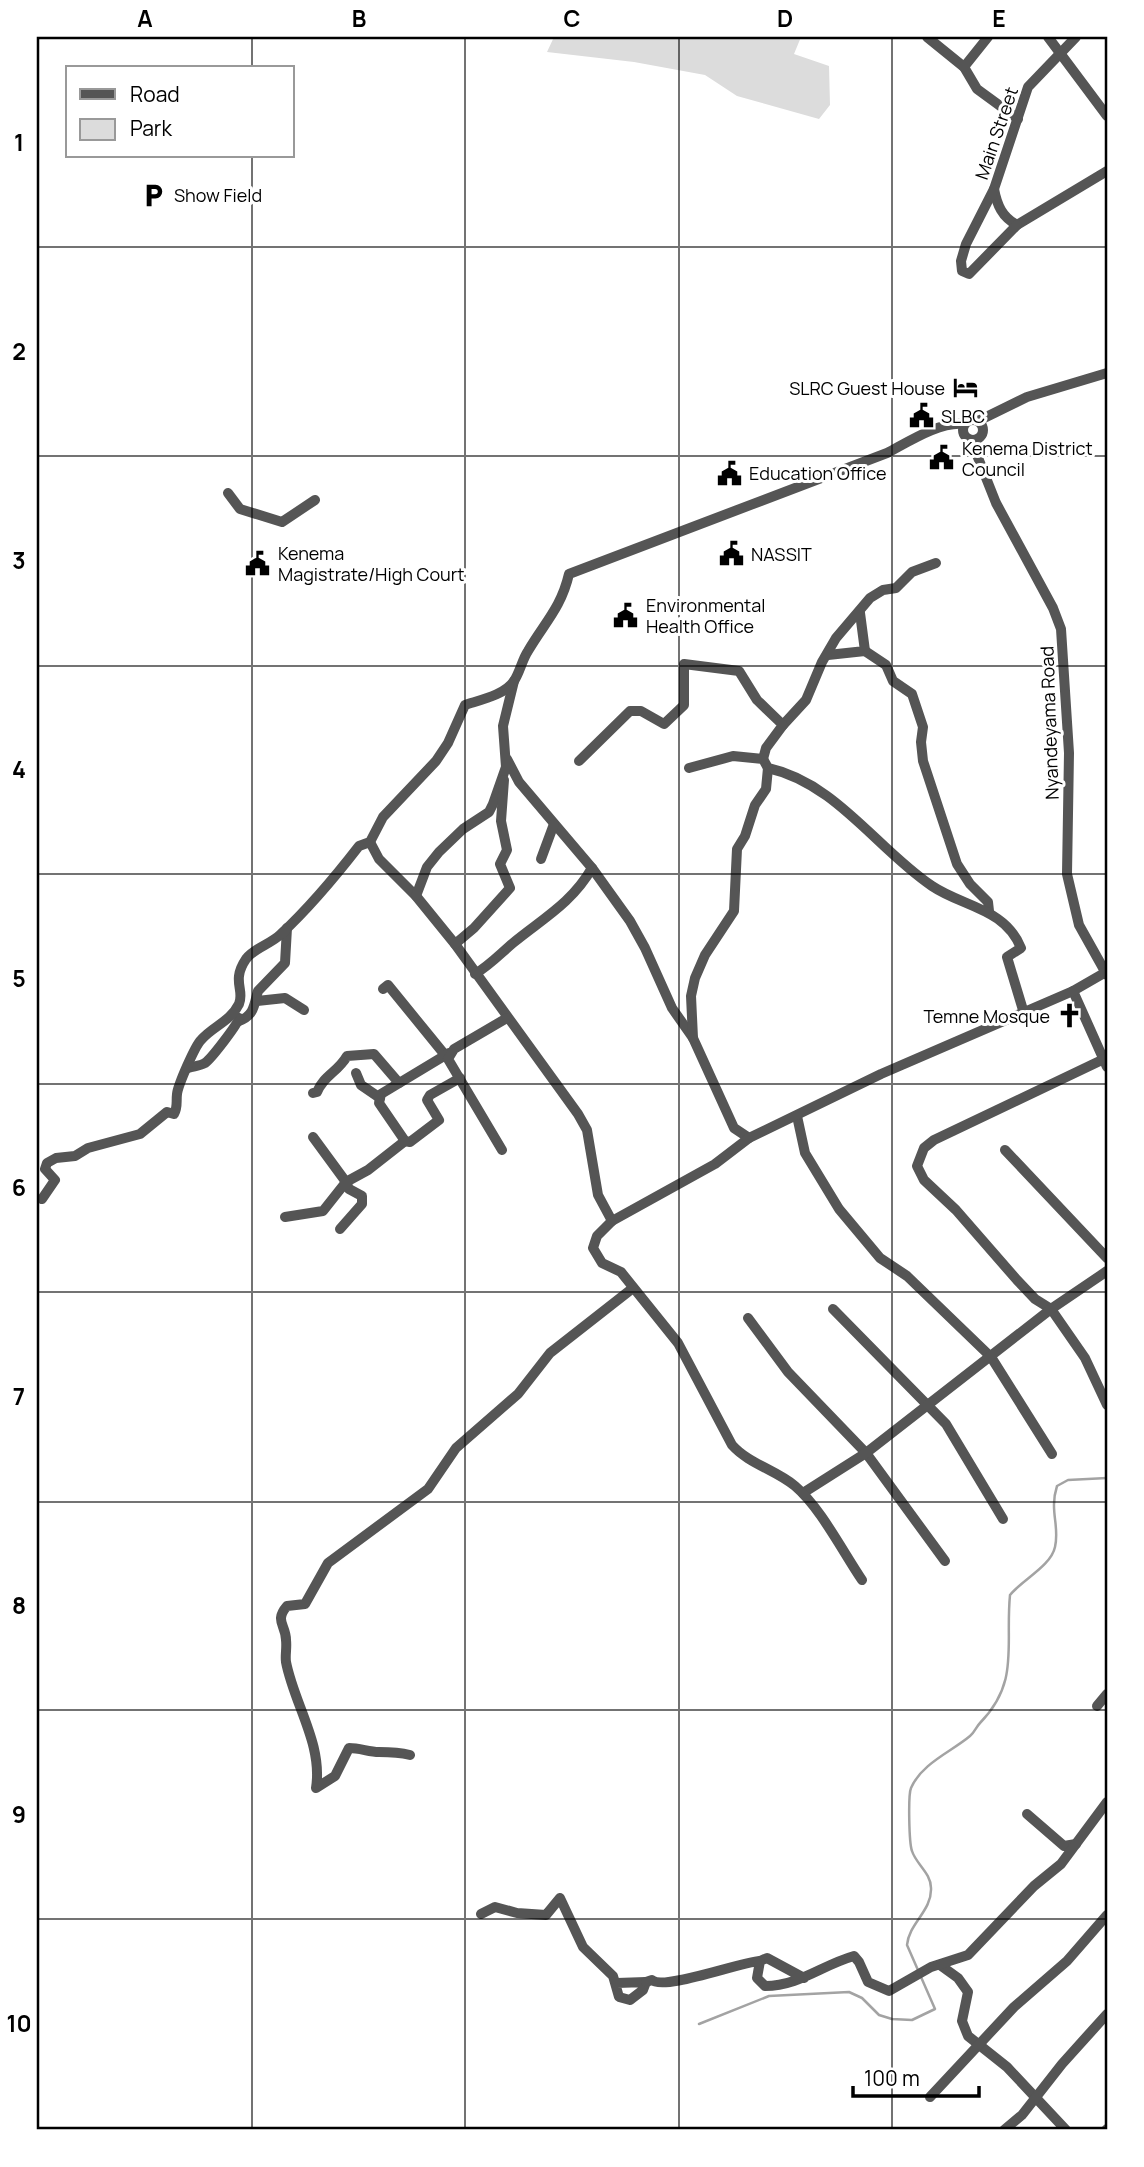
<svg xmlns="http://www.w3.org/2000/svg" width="1144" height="2167" font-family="Manrope,sans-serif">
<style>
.green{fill:#dcdcdc}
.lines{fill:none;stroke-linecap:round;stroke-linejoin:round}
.stream{stroke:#a3a3a3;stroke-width:2.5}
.street{stroke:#555;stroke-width:10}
.grid{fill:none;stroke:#000;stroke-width:2;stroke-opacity:0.55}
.labels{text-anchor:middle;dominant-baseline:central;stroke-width:6;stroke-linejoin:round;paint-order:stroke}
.street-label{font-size:18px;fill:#000;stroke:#fff}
.poi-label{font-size:18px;fill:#000;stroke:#fff;text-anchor:start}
.neatline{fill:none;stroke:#000;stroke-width:2.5}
.grid-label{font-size:23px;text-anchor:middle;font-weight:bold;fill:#000}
</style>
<rect width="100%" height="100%" fill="#fff"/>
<path class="green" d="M554,37H801L794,54L829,66L830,105L819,119L737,96L705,75L634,62L547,52Z"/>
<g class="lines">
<path class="stream" d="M699,2024L769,1996L849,1992L862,1998L879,2015L892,2019L912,2020L935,2009L907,1945C909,1923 932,1911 931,1888C931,1873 916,1864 912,1851C909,1843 908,1795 911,1788C922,1763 951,1752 970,1736C975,1732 976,1727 980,1723C1020,1682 1005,1646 1010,1595C1022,1580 1051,1566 1055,1547C1060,1526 1049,1511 1057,1486L1068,1480L1107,1478"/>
<g class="street">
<path d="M927,37L964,67L977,89L1018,119"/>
<path d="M1048,37L1107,116"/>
<path d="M964,67L988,37"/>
<path d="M994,189C997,205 1002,217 1017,225L1107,171"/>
<path d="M1017,225L969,274L962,271L961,261L966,244L994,189L1028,87L1076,37"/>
<circle cx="973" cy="430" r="10"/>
<path d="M978,421L1027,397L1107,373"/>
<path d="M971,440L996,503L1053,608L1061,629L1069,753L1067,874L1079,925L1107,975"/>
<path d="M228,493L240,509L282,522L315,500"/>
<path d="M865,651L886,665L893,681L912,694L923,727L921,742L923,761L957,864L970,884L988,902L989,911"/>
<path d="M828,655L865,651L860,613"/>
<path d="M783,725L806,700L822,662L836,638L870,598L883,590L896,588L912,572L936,563"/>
<path d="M507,759L519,782L592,868"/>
<path d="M579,761L630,711H641L664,724L684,705V664L739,671L757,700L783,725L766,748L763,759"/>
<path d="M689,768L733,756L763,759L768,768C836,783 877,849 932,886C963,907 1005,908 1021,948L1007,957L1023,1010"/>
<path d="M370,842L379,859L416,896L455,944L578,1114L587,1130L598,1195L612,1221"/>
<path d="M541,859L554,824"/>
<path d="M416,896L427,867L439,852L463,829L489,812L493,804L506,767L503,726L514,681"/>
<path d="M455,944L474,928L510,888L500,864L507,850L501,821L504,780"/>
<path d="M475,974C490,965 500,954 513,943C542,919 572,903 592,868L630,921L645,948L672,1008L693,1038L734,1128L749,1138"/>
<path d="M383,989L388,985L445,1055"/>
<path d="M1073,991L1107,1067"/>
<path d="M257,1001L285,998L304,1010"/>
<path d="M239,1021C255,1015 254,1004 258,991L285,963L287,928"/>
<path d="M693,1038L691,996L695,978L705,955L734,911L737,849L745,836L755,805L766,789L768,768"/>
<path d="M449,1053L381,1094L379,1103L405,1141L410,1142L439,1120L427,1100L430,1095L460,1078"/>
<path d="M1104,1059L934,1140L924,1148L917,1166L924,1180L956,1210L1017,1280L1035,1299L1051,1309L1085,1358L1107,1405"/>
<path d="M188,1068C194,1066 200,1066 205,1063C211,1059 238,1024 239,1018"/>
<path d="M356,1073L361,1085L380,1098"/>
<path d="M313,1093L317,1092C324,1075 338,1072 347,1056L374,1054L399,1083"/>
<path d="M797,1116L805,1153L839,1209L880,1258L907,1276L991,1357L1052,1454"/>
<path d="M313,1137L346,1182L368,1170L405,1141"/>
<path d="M502,1150L448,1059L454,1049L507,1018"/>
<path d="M1005,1150L1107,1258"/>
<path d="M42,1199L55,1180L45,1169L47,1163L56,1158L75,1156L88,1148L140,1134L167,1112L174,1114C178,1107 176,1102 177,1094C178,1085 195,1046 201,1040C213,1026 230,1022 239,1004C245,990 231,981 246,959C254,948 271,944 281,934C310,907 335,877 359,846L370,842L383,817L436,761L448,743L465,705C480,700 505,695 514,681C520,672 522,660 528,651C545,622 561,608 569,574L887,453C908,442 940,421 964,424"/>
<path d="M285,1217L323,1211L346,1182L349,1189L362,1196V1204L340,1229"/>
<path d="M833,1309L946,1424L1003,1519"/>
<path d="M748,1318L788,1372L866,1453L945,1561"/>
<path d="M803,1493L866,1453L1051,1309L1107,1271"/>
<path d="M862,1580C843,1552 820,1507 795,1486C776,1470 749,1464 732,1445L678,1343L621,1272L602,1263L593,1248L597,1236L612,1221L715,1164L749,1138L881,1074L1073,991L1106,972"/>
<path d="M1097,1706L1107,1694"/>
<path d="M410,1755C398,1752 390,1752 379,1752C369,1752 360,1748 349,1748L335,1776L316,1788C323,1744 294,1704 286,1662C285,1655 287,1648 286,1640C286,1625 274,1621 287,1606L305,1604L328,1563L428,1489L456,1448L518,1394L550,1353L633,1288"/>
<path d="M1027,1814L1064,1846L1076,1844"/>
<path d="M481,1914L495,1907L517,1913L546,1915L560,1898L583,1947L613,1976L619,1997L630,2000L643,1990L646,1982L617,1983"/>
<path d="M940,1965L958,1978L968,1992L962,2021L968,2036L1007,2067L1066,2130"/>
<path d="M804,1978L767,1958L760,1961L757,1978L765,1986C799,1986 822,1965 854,1956L859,1962L868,1982L889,1991L931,1967L968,1955L1034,1886L1061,1864L1107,1802"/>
<path d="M646,1982L652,1980C663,1991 740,1962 760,1961"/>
<path d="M930,2097L1014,2007L1067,1961L1107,1915"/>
<path d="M1004,2130L1022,2115L1062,2064L1107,2014"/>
<path d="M1106,2130L1107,2129"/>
</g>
</g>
<path class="grid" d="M252,37V68M465,37V2130M679,37V2130M892,37V2130M252,156V2130M37,247H1107M37,456H1107M37,666H1107M37,874H1107M37,1084H1107M37,1292H1107M37,1502H1107M37,1710H1107M37,1919H1107"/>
<defs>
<symbol id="parking-bare" viewBox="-9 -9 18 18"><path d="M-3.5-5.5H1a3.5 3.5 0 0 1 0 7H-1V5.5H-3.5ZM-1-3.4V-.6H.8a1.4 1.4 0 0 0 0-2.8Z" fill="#000" stroke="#fff" stroke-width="2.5" paint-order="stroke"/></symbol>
<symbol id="hotel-bare" viewBox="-9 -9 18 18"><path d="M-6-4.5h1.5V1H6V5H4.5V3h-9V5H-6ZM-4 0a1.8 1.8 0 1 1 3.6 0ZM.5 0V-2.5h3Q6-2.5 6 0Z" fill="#000" stroke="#fff" stroke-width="2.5" paint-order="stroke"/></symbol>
<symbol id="civic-bare" viewBox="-9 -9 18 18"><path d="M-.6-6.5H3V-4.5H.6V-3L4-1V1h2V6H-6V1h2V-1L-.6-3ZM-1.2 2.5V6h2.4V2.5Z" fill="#000" stroke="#fff" stroke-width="2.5" paint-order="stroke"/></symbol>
<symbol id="church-bare" viewBox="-9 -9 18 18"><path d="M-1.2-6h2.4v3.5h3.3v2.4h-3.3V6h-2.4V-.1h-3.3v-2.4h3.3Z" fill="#000" stroke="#fff" stroke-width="2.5" paint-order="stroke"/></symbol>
</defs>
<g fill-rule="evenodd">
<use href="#parking-bare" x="136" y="178" width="35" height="35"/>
<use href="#hotel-bare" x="948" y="370" width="35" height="35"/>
<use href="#civic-bare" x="904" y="398" width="35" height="35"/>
<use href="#civic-bare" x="924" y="440" width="35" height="35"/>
<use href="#civic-bare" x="712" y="456" width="35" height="35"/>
<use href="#civic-bare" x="714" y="536" width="35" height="35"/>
<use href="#civic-bare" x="240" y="546" width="35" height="35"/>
<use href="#civic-bare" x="608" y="598" width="35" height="35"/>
<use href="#church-bare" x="1052" y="998" width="35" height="35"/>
</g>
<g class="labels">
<g class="street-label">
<text transform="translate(996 133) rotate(-71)">Main Street</text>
<text transform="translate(1049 723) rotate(-92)">Nyandeyama Road</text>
</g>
<g class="poi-label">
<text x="174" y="195">Show Field</text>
<text x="945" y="388" text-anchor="end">SLRC Guest House</text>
<text x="941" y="416">SLBC</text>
<text x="962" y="448">Kenema District<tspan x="962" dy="21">Council</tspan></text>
<text x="749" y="473">Education Office</text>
<text x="278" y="553">Kenema<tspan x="278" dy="21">Magistrate/High Court</tspan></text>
<text x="751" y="554">NASSIT</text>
<text x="646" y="605">Environmental<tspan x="646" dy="21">Health Office</tspan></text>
<text x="1050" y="1016" text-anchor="end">Temne Mosque</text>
</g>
</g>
<rect width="1144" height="2167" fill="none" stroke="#ffffff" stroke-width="77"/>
<rect x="66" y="66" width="228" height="91" fill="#ffffff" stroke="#999999" stroke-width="2"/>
<rect x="80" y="89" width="35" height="10" fill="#555555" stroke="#999999" stroke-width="2"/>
<text x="130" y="102" font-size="21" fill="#000000">Road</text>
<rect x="80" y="119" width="35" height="21" fill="#dcdcdc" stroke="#999999" stroke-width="2"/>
<text x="130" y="136" font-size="21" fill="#000000">Park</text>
<path d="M853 2086v10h126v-10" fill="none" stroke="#000000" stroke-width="3.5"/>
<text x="864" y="2086" font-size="21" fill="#000000" stroke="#ffffff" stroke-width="5" paint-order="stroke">100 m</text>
<rect x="38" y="38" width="1068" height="2090" class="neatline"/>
<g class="grid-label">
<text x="145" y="27">A</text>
<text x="359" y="27">B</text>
<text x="572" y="27">C</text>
<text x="785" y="27">D</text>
<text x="999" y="27">E</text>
<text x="19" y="151">1</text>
<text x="19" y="360">2</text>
<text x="19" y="569">3</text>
<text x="19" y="778">4</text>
<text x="19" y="987">5</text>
<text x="19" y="1196">6</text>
<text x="19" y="1405">7</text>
<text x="19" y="1614">8</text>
<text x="19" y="1823">9</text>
<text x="19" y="2032">10</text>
</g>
</svg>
